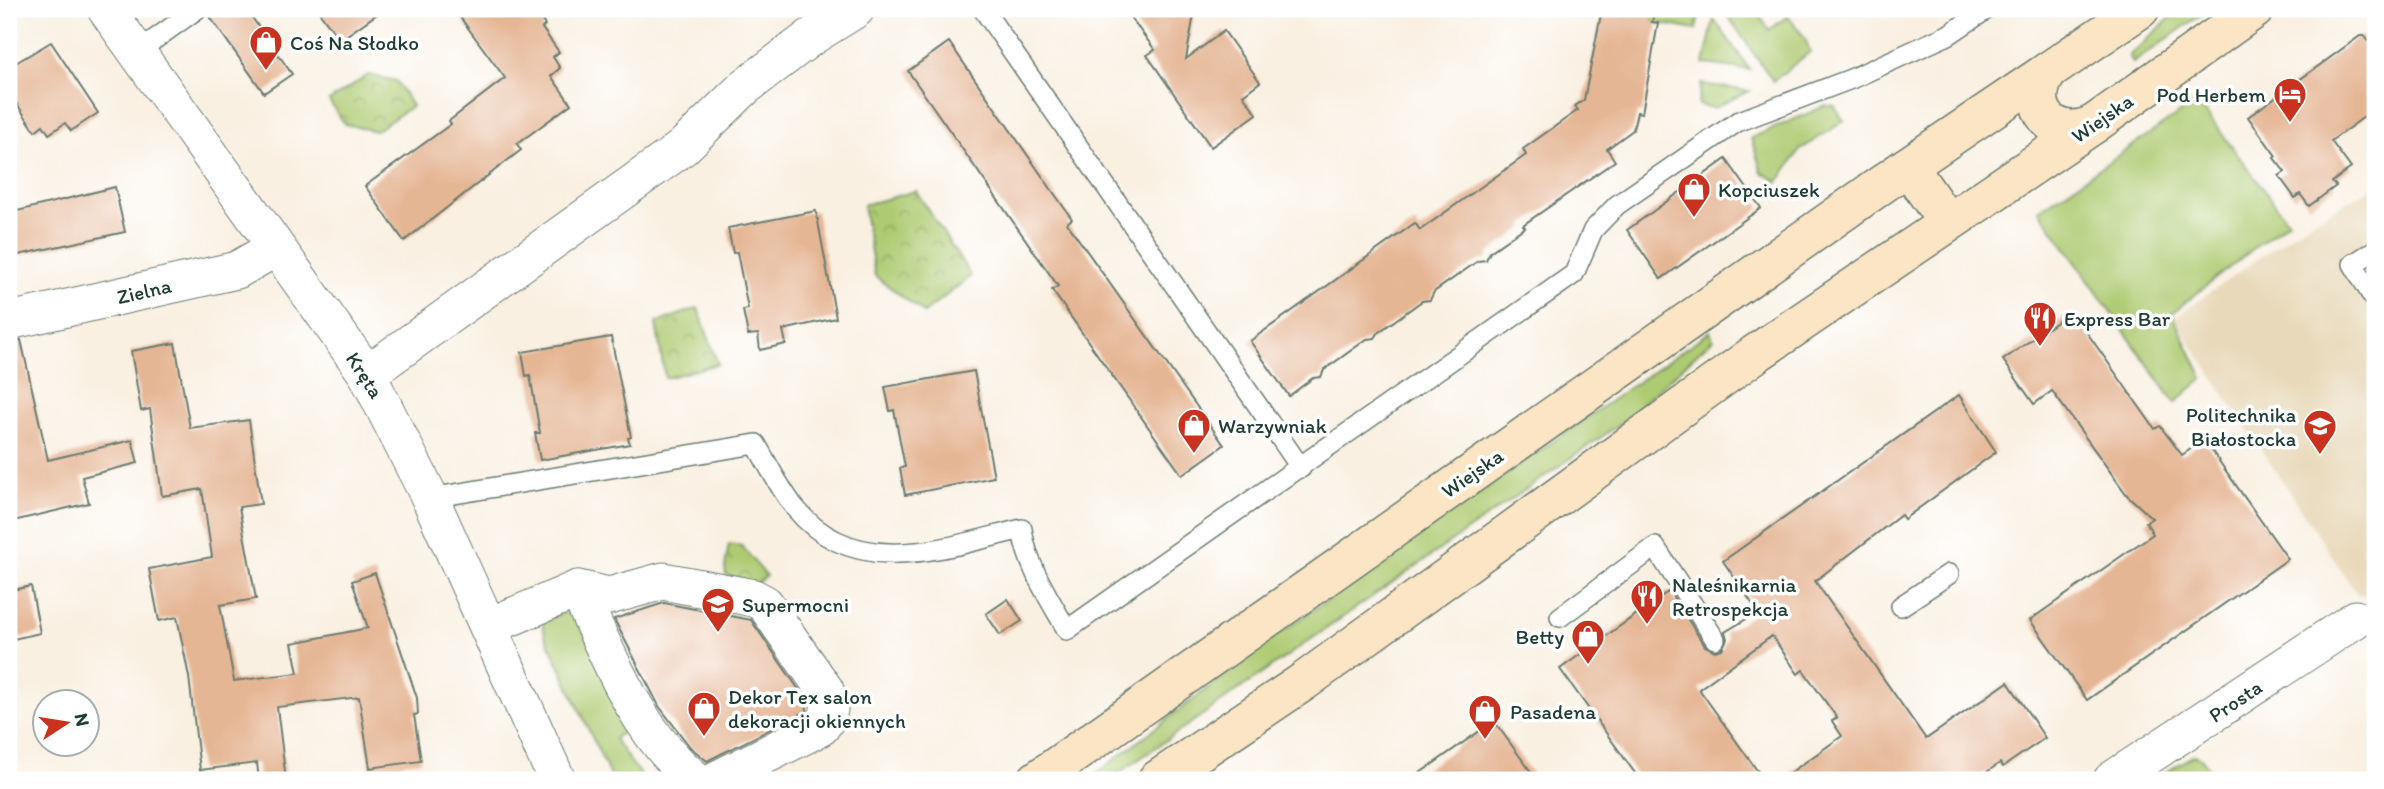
<svg xmlns="http://www.w3.org/2000/svg" width="2384" height="789" font-family="Itim,sans-serif">
<style>
.built{fill:#e8d9ba}
.green{fill:#aecb72;stroke:#668453;stroke-width:2}
.park{fill:url(#park-crowns);stroke:#668453;stroke-width:2}
.building{fill:#e5b694}
.lines{fill:none;stroke-linecap:round;stroke-linejoin:round}
.service-casing{stroke:#6b7c71;stroke-width:22}
.minor-casing{stroke:#6b7c71;stroke-width:39}
.secondary-casing{stroke:#6b7c71;stroke-width:41}
.service{stroke:#fff;stroke-width:19}
.minor{stroke:#fff;stroke-width:37}
.secondary{stroke:#fce5c4;stroke-width:38}
.labels{text-anchor:middle;dominant-baseline:central;stroke-width:7;stroke-linejoin:round;paint-order:stroke}
.poi-label{font-size:21px;fill:#1f3d34;stroke:#fff;text-anchor:start}
.street-label{font-size:21px;fill:#1f3d34;stroke:#fff}
</style>
<defs>
<pattern id="park-crowns" width="20" height="18" patternUnits="userSpaceOnUse" patternTransform="scale(1.75)"><rect width="20" height="18" fill="#aecb72"/><path d="M2 6a3 3 0 1 1 6 0M12 15a3 3 0 1 1 6 0" fill="none" stroke="#8da65e"/></pattern>
</defs>
<rect width="100%" height="100%" fill="#fff"/>
<filter id="ink" filterUnits="userSpaceOnUse"><feTurbulence type="fractalNoise" baseFrequency=".0143" numOctaves="2"/><feDisplacementMap in="SourceGraphic" scale="14" xChannelSelector="R" yChannelSelector="G"/><feConvolveMatrix kernelMatrix="1 2 1 2 8 2 1 2 1" color-interpolation-filters="sRGB"/></filter>
<filter id="wash" filterUnits="userSpaceOnUse"><feTurbulence type="fractalNoise" baseFrequency=".00686" numOctaves="4" result="noise"/><feDisplacementMap in="SourceGraphic" scale="28" xChannelSelector="R" yChannelSelector="G"/><feGaussianBlur stdDeviation="1.57" result="paint"/><feColorMatrix in="noise" values="0 0 0 0 0 0 0 0 0 0 0 0 0 0 0 0 0 1.4 0 .05"/><feComposite in="paint" operator="in"/></filter>
<g filter="url(#wash)">
<rect width="100%" height="100%" fill="#f9f0e2"/>
<path class="built" d="M2375,186V596L2357,594L2174,318L2309,223Z"/>
<g class="green">
<path d="M1655,9H1700L1696,30L1652,22Z"/>
<path d="M1723,9H1755L1769,30L1788,16L1805,38L1810,52L1773,81Z"/>
<path d="M2180,9H2209L2133,63L2129,56Z"/>
<path d="M1714,19L1750,70L1704,64Z"/>
<path d="M1701,84L1749,91L1714,108L1698,105Z"/>
<path d="M2197,101L2288,221L2172,313L2203,378L2175,403L2039,210Z"/>
<path d="M1825,106H1834L1844,121L1800,150L1778,182L1762,172L1751,138Z"/>
<path d="M1710,331L1713,339L1620,424L1109,780H1088L1269,641Z"/>
<path d="M568,612L576,616L625,718V730L614,739L644,780H612L545,635L542,620Z"/>
<path d="M2194,755L2202,759L2217,780H2154Z"/>
</g>
<g class="park">
<path d="M368,75L396,81L412,106L375,131L345,124L329,101Z"/>
<path d="M916,191L971,276L924,313L875,276L863,205Z"/>
<path d="M698,308L718,364L665,378L656,323Z"/>
<path d="M729,544L742,546L766,576L755,585L726,575L725,567Z"/>
</g>
<g id="blocks">
<g class="building">
<path d="M209,9H246L292,74L264,93L208,14Z"/>
<path d="M317,9H384L340,40Z"/>
<path d="M454,9H533L545,25L542,28L559,52L553,57L560,68L551,76L571,104L517,144L521,150L404,241L365,186L451,124L449,121L505,78Z"/>
<path d="M1124,9H1195L1186,59L1224,31L1260,82L1243,95L1257,114L1211,147L1147,55L1155,50Z"/>
<path d="M1602,9H1655L1652,22L1658,23L1642,113L1637,112L1633,130L1607,149L1615,161L1523,225L1525,227L1490,252L1486,260L1478,261L1434,292L1430,300L1422,301L1379,332L1375,338L1367,339L1324,370L1321,377L1313,378L1289,396L1250,341L1415,223L1420,230L1526,155L1523,149L1578,110L1575,106L1584,100Z"/>
<path d="M2360,36H2365L2375,50V109L2331,141L2351,168L2332,182L2336,186L2309,206L2300,194L2295,198L2279,176L2285,172L2274,158L2276,156L2248,117Z"/>
<path d="M51,42L98,113L71,131L65,123L49,134L43,125L35,131L9,92V67Z"/>
<path d="M949,42L1072,219L1067,223L1224,445L1182,475L1052,290L1058,286L908,71Z"/>
<path d="M1726,159L1761,208L1661,279L1627,230Z"/>
<path d="M115,187L125,232L9,257V213Z"/>
<path d="M816,211L836,318L783,330L786,344L760,350L758,334L748,335L743,310L748,309L737,252L733,253L728,228Z"/>
<path d="M2069,313L2073,319L2076,317L2155,429L2160,426L2182,455L2204,440L2288,559L2087,700L2030,620L2153,534L2146,522L2152,518L2127,495L2052,391L2034,404L2003,360Z"/>
<path d="M611,337L631,437L628,438L630,444L540,460L535,433H540L530,375L526,376L522,352Z"/>
<path d="M21,340L48,460L132,440L138,463L82,477L89,503L9,522V341Z"/>
<path d="M175,343L190,428L249,420L261,504L239,507L256,599L220,605L234,681L298,673L292,643L368,628L352,581L375,573L417,698L418,714L414,715L421,761L370,768L359,697L277,707L286,780H259L257,763L200,770L189,677L177,617L159,621L149,569L212,557L202,489L162,496L150,409L141,411L131,351Z"/>
<path d="M974,371L994,477L905,495L900,468L905,467L894,410L890,411L885,387Z"/>
<path d="M1959,395L1996,452L1904,519L1901,515L1815,581L1926,739L2008,682L2045,738L2003,767L2000,763L1975,780H1780L1842,736L1832,721L1837,718L1803,670L1798,674L1772,636L1699,689L1764,780H1640L1560,669L1669,591L1705,646L1715,651L1722,649L1727,639L1725,632L1758,612L1723,561Z"/>
<path d="M31,586L40,633L9,640V591Z"/>
<path d="M1008,599L1022,621L1000,635L986,614Z"/>
<path d="M664,603L751,620L806,700L807,711L707,761L690,747L659,706L614,619Z"/>
<path d="M1494,721L1537,780H1410Z"/>
</g>
</g>
</g>
<g filter="url(#ink)">
<use href="#blocks" fill-opacity="0" stroke="#6b7c71" stroke-width="2"/>
<g class="lines">
<defs>
<g id="service">
<path d="M983,9L1301,468"/>
<path d="M137,52L197,9"/>
<path d="M2375,250L2353,264L2375,301"/>
<path d="M430,498L756,444C768,465 780,489 795,508C856,582 946,547 1022,529C1027,566 1049,598 1067,630L1574,274L1593,230L1617,205L1737,122L1851,79L1948,35L1987,9"/>
<path d="M1901,606L1949,574"/>
<path d="M1560,617L1655,547L1715,639"/>
</g>
<g id="minor">
<path d="M106,9L367,374L430,498L557,780"/>
<path d="M9,321L237,270L275,248"/>
<path d="M367,374L682,148L745,87L811,37L856,9"/>
<path d="M578,589C607,654 638,735 696,780"/>
<path d="M490,626L578,589L609,596L663,581L754,598L765,604L825,690C831,706 831,714 821,727L716,780"/>
<path d="M2112,780L2356,619"/>
</g>
<g id="secondary">
<path d="M2049,71C2022,106 2055,144 2094,124"/>
<path d="M1908,166L1947,222"/>
<path d="M1037,780L1908,166L2140,9"/>
<path d="M1157,780L1303,682L1755,354L2094,124L2255,9"/>
</g>
</defs>
<use href="#service" class="service-casing"/>
<use href="#minor" class="minor-casing"/>
<use href="#secondary" class="secondary-casing"/>
<use href="#service" class="service"/>
<use href="#minor" class="minor"/>
<use href="#secondary" class="secondary"/>
</g>
</g>
<defs>
<symbol id="shop-pin" viewBox="-11 -11 22 30"><path d="M0 17L-7.5 6A9.5 9.5 0 1 1 7.5 6Z" fill="#c8321e" stroke="#fff"/><path d="M-5-2.5h2.3a2.7 3.5 0 0 1 5.4 0H5L5.5 6h-11ZM-1.5-2.5h3a1.5 2.3 0 0 0-3 0Z" fill="#fff"/></symbol>
<symbol id="hotel-pin" viewBox="-11 -11 22 30"><path d="M0 17L-7.5 6A9.5 9.5 0 1 1 7.5 6Z" fill="#c8321e" stroke="#fff"/><path d="M-6-4.5h1.5V1H6V5H4.5V3h-9V5H-6ZM-4 0a1.8 1.8 0 1 1 3.6 0ZM.5 0V-2.5h3Q6-2.5 6 0Z" fill="#fff"/></symbol>
<symbol id="restaurant-pin" viewBox="-11 -11 22 30"><path d="M0 17L-7.5 6A9.5 9.5 0 1 1 7.5 6Z" fill="#c8321e" stroke="#fff"/><path d="M-5-6h1v4h1v-4h1v4h1v-4h1v5L-1.5 .5V6h-2V.5L-5-1ZM5-6V6H3V1.5H1.5Q1.5-4 5-6Z" fill="#fff"/></symbol>
<symbol id="university-pin" viewBox="-11 -11 22 30"><path d="M0 17L-7.5 6A9.5 9.5 0 1 1 7.5 6Z" fill="#c8321e" stroke="#fff"/><path d="M0-5L7-2L0 1L-7-2ZM-4 1L0 2.5L4 1V4Q0 6-4 4Z" fill="#fff"/></symbol>
<symbol id="school-pin" viewBox="-11 -11 22 30"><path d="M0 17L-7.5 6A9.5 9.5 0 1 1 7.5 6Z" fill="#c8321e" stroke="#fff"/><path d="M0-5L7-2L0 1L-7-2ZM-4 1L0 2.5L4 1V4Q0 6-4 4Z" fill="#fff"/></symbol>
</defs>
<g fill-rule="evenodd">
<use href="#shop-pin" x="247" y="23" width="38" height="52"/>
<use href="#hotel-pin" x="2271" y="75" width="38" height="52"/>
<use href="#shop-pin" x="1675" y="170" width="38" height="52"/>
<use href="#restaurant-pin" x="2021" y="299" width="38" height="52"/>
<use href="#shop-pin" x="1175" y="406" width="38" height="52"/>
<use href="#university-pin" x="2301" y="407" width="38" height="52"/>
<use href="#restaurant-pin" x="1628" y="577" width="38" height="52"/>
<use href="#school-pin" x="699" y="585" width="38" height="52"/>
<use href="#shop-pin" x="1569" y="617" width="38" height="52"/>
<use href="#shop-pin" x="685" y="689" width="38" height="52"/>
<use href="#shop-pin" x="1466" y="692" width="38" height="52"/>
</g>
<g class="labels">
<g class="poi-label">
<text x="290" y="42">Coś Na Słodko</text>
<text x="2266" y="94" text-anchor="end">Pod Herbem</text>
<text x="1718" y="189">Kopciuszek</text>
<text x="2064" y="318">Express Bar</text>
<text x="2296" y="414" text-anchor="end">Politechnika<tspan x="2296" dy="24">Białostocka</tspan></text>
<text x="1218" y="425">Warzywniak</text>
<text x="1672" y="584">Naleśnikarnia<tspan x="1672" dy="24">Retrospekcja</tspan></text>
<text x="742" y="604">Supermocni</text>
<text x="1564" y="636" text-anchor="end">Betty</text>
<text x="728" y="696">Dekor Tex salon<tspan x="728" dy="24">dekoracji okiennych</tspan></text>
<text x="1510" y="711">Pasadena</text>
</g>
<g class="street-label">
<text transform="translate(2102 118) rotate(-35)">Wiejska</text>
<text transform="translate(144 291) rotate(-13)">Zielna</text>
<text transform="translate(365 375) rotate(57)">Kręta</text>
<text transform="translate(1472 473) rotate(-35)">Wiejska</text>
<text transform="translate(2235 701) rotate(-34)">Prosta</text>
</g>
</g>
<rect width="2384" height="789" fill="none" stroke="#fff" stroke-width="35"/>
<g transform="translate(66 723) rotate(78)"><circle r="33" fill="#ffffff" stroke="#a5b1ae" stroke-width="2"/>
<path d="M0-5L12 26L0 18L-12 26Z" fill="#c8321e"/>
<text y="-10" font-size="19" font-weight="bold" text-anchor="middle" fill="#1f3d34">N</text>
</g>
</svg>
